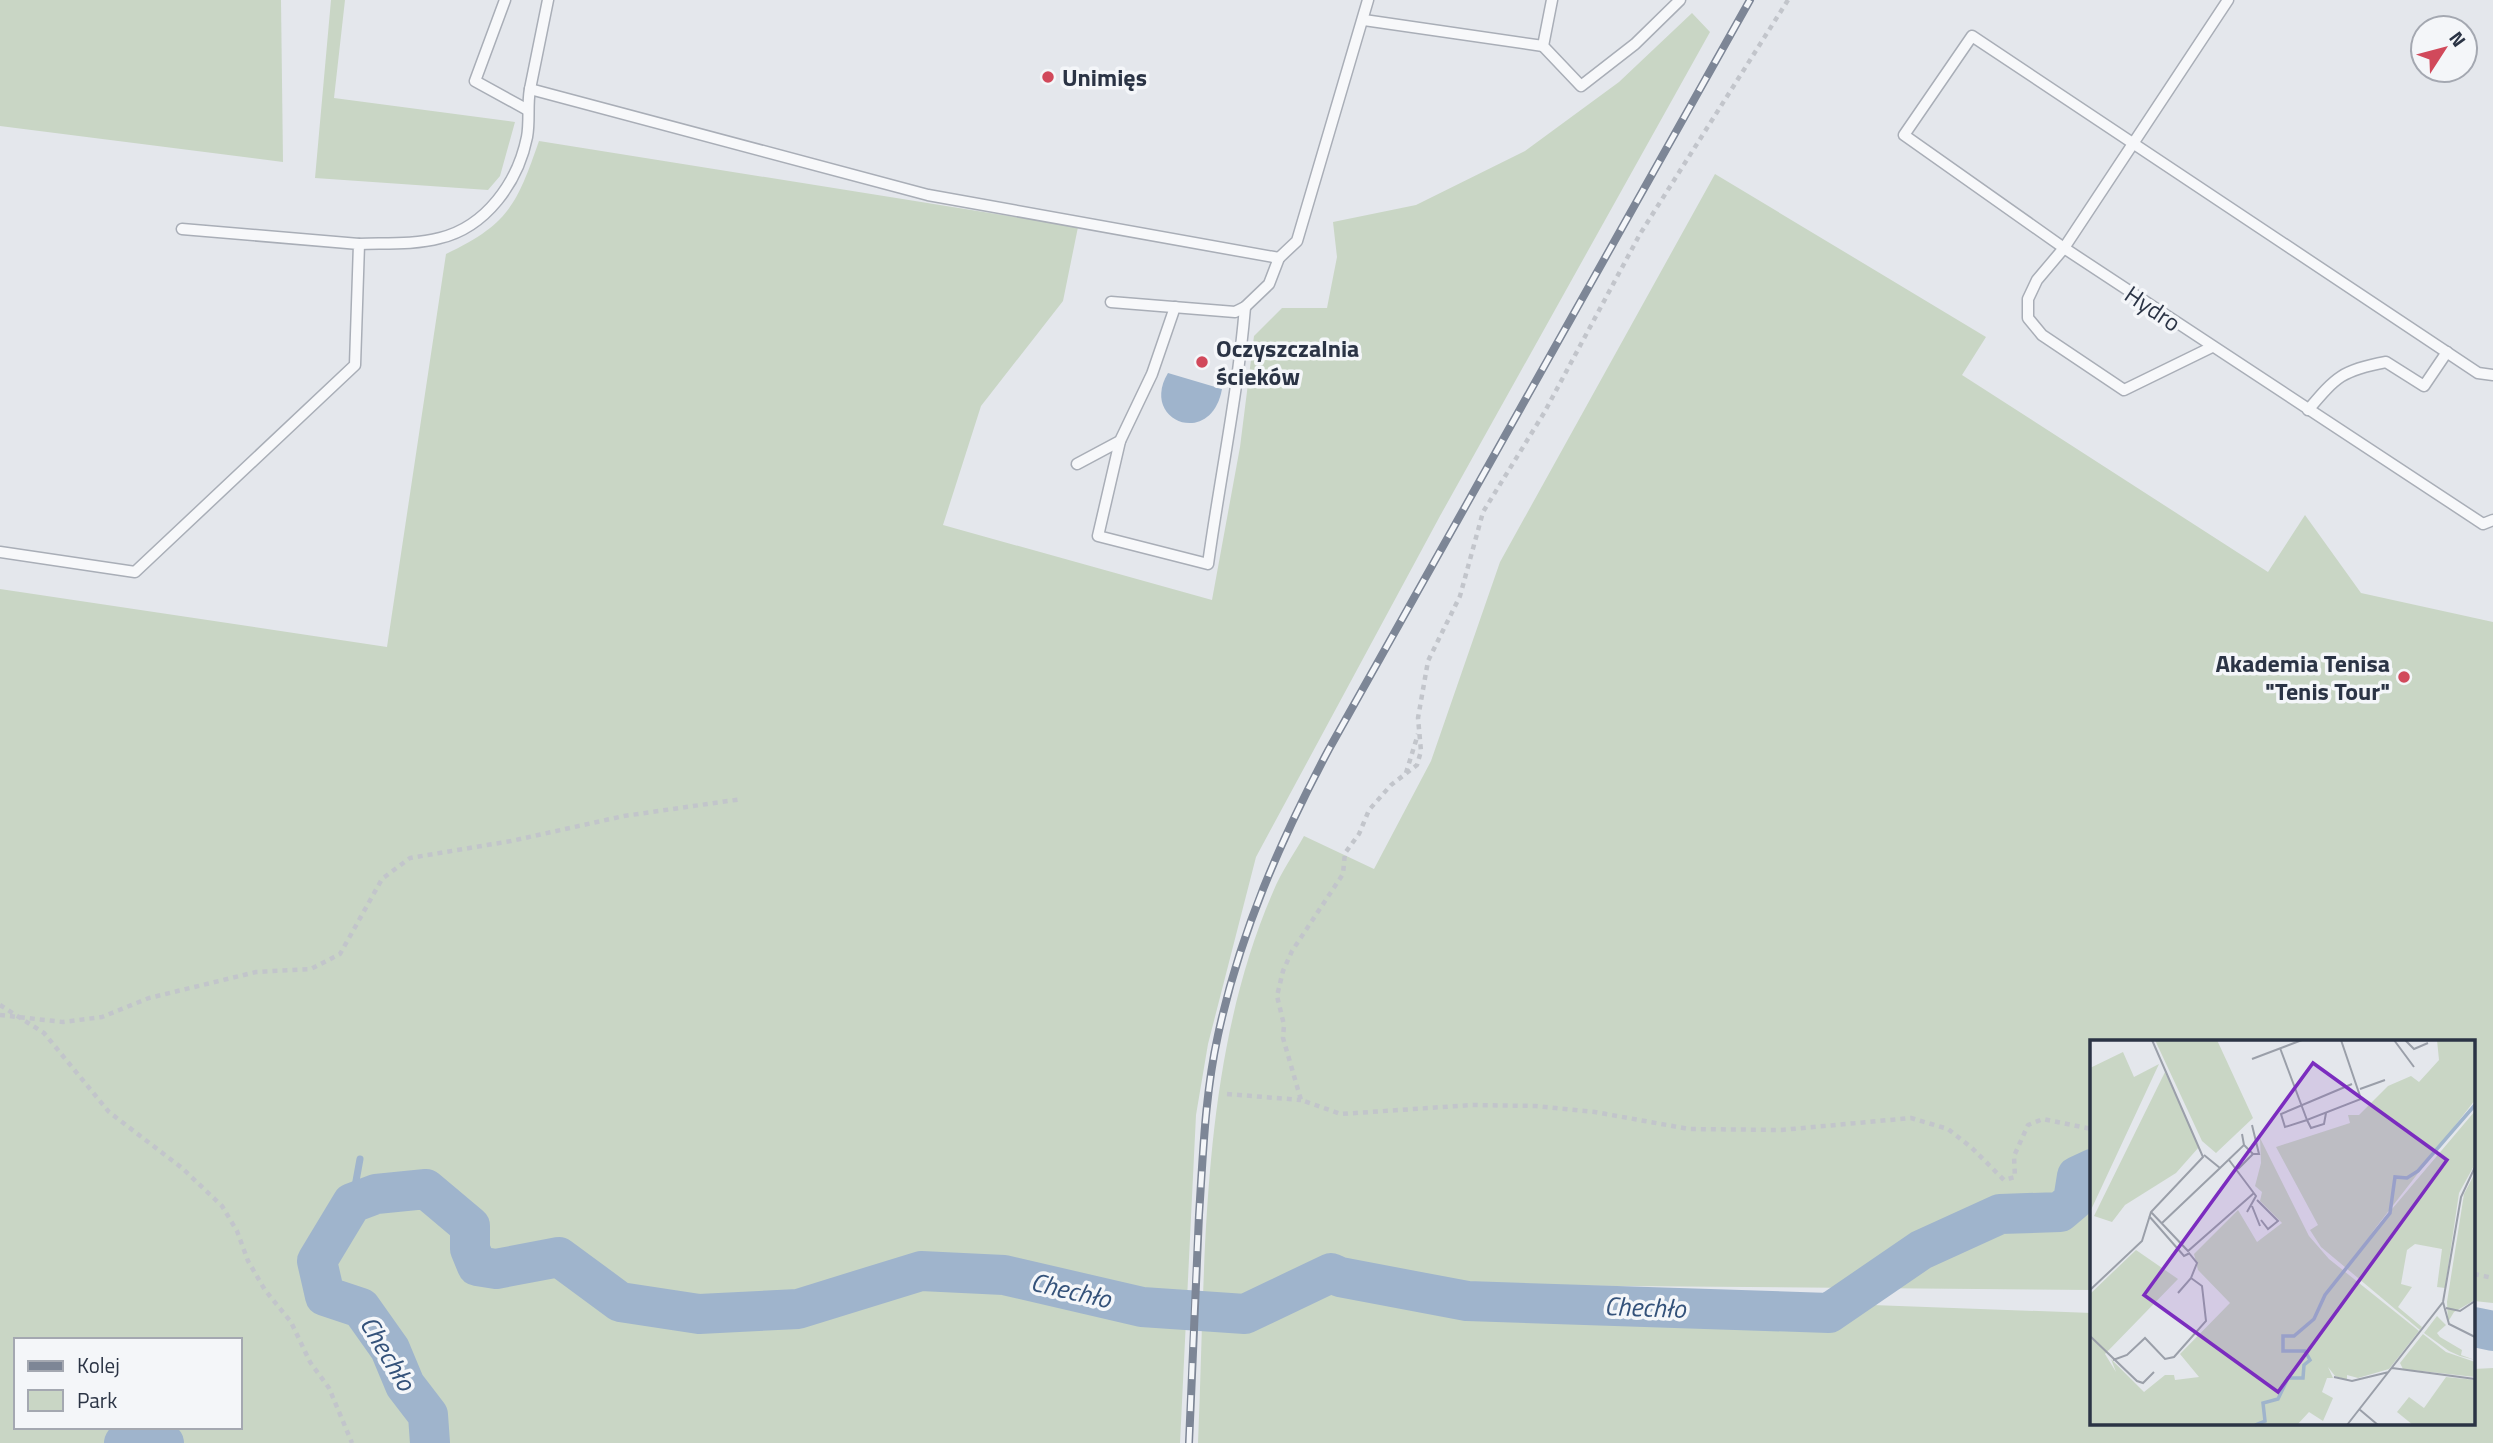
<svg xmlns="http://www.w3.org/2000/svg" width="2493" height="1443" font-family="'Titillium Web',sans-serif">
<style>
.green{fill:#c9d6c5;fill-rule:evenodd}
.water{fill:#9fb4cc}
.lines{fill:none;stroke-linecap:round;stroke-linejoin:round}
.stream{stroke:#9fb4cc;stroke-width:7}
.river{stroke:#9fb4cc;stroke-width:40}
.lane-casing{stroke:#a9aeb7;stroke-width:13}
.path{stroke:#c2c5cb;stroke-width:4.5;stroke-dasharray:5 5;stroke-linecap:butt}
.lane{stroke:#f7f8fa;stroke-width:10}
.rail-casing{stroke:#7d8696;stroke-width:8}
.rail{stroke:#f4f6f9;stroke-width:5;stroke-dasharray:16;stroke-linecap:butt}
.poi-dot{fill:#d1495b;stroke:#f4f6f9;stroke-width:2.5}
.labels{text-anchor:middle;dominant-baseline:central;stroke-width:7;stroke-linejoin:round;paint-order:stroke}
.poi-label{font-size:24px;font-weight:bold;fill:#2b3445;stroke:#f4f6f9;text-anchor:start}
.street-label{font-size:24px;fill:#2b3445;stroke:#f4f6f9}
.water-label{font-size:26px;font-style:italic;fill:#34527a;stroke:#f4f6f9}
.inset-river{fill:none;stroke:#9fb4cc;stroke-width:3.5}
.inset-road{fill:none;stroke:#9a9fa9;stroke-width:2}
.view{fill:#7b2cbf;fill-opacity:0.15;stroke:#7b2cbf;stroke-width:3.5}
.inset-edge{fill:none;stroke:#2b3445;stroke-width:3.5}
</style>
<rect width="100%" height="100%" fill="#e4e7ec"/>
<g class="green">
<path d="M0,0H281L283,162L0,126Z"/>
<path d="M331,0H345L334,98L515,122L500,176L488,190L315,178Z"/>
<path d="M1692,13L1710,32L1440,516L1256,857L1208,1044L1196,1115L1180,1443H0V589L387,647L446,254C509,224 517,204 539,141L1078,227L1063,301L981,406L943,525L1212,600L1240,447L1254,336L1282,308H1327L1337,257L1333,222L1416,205L1525,151L1619,82ZM16,1340H240V1427H16Z"/>
<path d="M1715,174L1986,337L1962,375L2268,572L2305,515L2361,593L2493,622V1303L2474,1301V1042H2092V1290L1273,1283L2092,1313V1424H2474V1369L2493,1368V1443H1198C1206,1260 1199,1063 1273,892C1281,872 1294,854 1304,836L1374,869L1431,761L1500,562Z"/>
</g>
<path class="water" d="M1168,373L1222,389C1211,449 1139,421 1168,373Z"/>
<g class="lines">
<g class="stream">
<path d="M352,1203L360,1159"/>
<path d="M1340,1277L1341,1260"/>
</g>
<g class="river">
<path d="M2474,1327L2493,1331"/>
<path d="M124,1443L153,1435L164,1443"/>
<path d="M430,1443L428,1415L405,1385L390,1349L361,1308L325,1296L317,1261L352,1203L376,1194L426,1189L470,1226V1249L477,1266L496,1269L559,1257L620,1302L699,1314L798,1309L921,1271L1004,1275L1142,1307L1245,1314L1331,1273L1340,1277L1467,1301L1829,1313L1921,1250L2000,1214L2060,1212L2073,1201L2077,1176L2092,1169"/>
</g>
<defs>
<g id="lane">
<path d="M505,0L475,81L526,109"/>
<path d="M548,0L530,89L928,195L1279,258"/>
<path d="M1552,0L1543,46L1581,86L1635,44L1680,0"/>
<path d="M2228,0L2064,248L2483,524L2493,520"/>
<path d="M1364,20L1543,46"/>
<path d="M359,244C385,243 414,245 440,238C486,227 518,182 527,137C530,121 527,105 530,89"/>
<path d="M1111,302L1235,312L1245,307L1269,284L1279,258L1297,241L1368,0"/>
<path d="M2212,347L2124,390L2042,335L2028,318V299L2037,280L2064,248L1904,135L1972,36L2478,373L2493,375"/>
<path d="M2308,410C2336,377 2342,370 2386,362L2424,386L2447,352"/>
<path d="M1120,441L1098,536L1208,564C1220,478 1238,393 1245,307"/>
<path d="M1077,464L1120,441L1152,374L1175,307"/>
<path d="M0,552L135,572L355,365L359,244L182,229"/>
</g>
</defs>
<use href="#lane" class="lane-casing"/>
<g class="path">
<path d="M1788,0L1640,234L1544,413L1483,512L1460,596L1428,661L1418,718L1421,751L1417,765L1391,785L1369,810L1359,834L1345,853L1343,874L1292,951L1283,971L1277,996L1284,1025L1283,1038L1301,1100L1341,1114L1472,1105L1536,1106L1595,1112L1689,1129L1781,1130L1911,1118L1948,1129L1972,1148L2004,1180L2015,1177L2014,1156L2028,1125L2043,1119L2092,1129"/>
<path d="M1406,773L1418,734"/>
<path d="M0,1005L44,1033L109,1112L182,1168L222,1206L237,1231L248,1261L265,1290L291,1322L310,1362L329,1388L352,1443"/>
<path d="M0,1015L63,1022L102,1017L149,998L256,972L311,969L340,954L382,879L410,858L511,841L624,816L742,799"/>
<path d="M1227,1094L1301,1100"/>
<path d="M2474,1274L2493,1278"/>
</g>
<use href="#lane" class="lane"/>
<defs>
<path id="rail" d="M1189,1443C1192,1367 1195,1291 1199,1215C1203,1155 1205,1094 1218,1035C1240,933 1280,841 1329,749L1750,0"/>
</defs>
<use href="#rail" class="rail-casing"/>
<use href="#rail" class="rail"/>
</g>
<g class="poi-dot">
<circle cx="1048" cy="77" r="7"/>
<circle cx="1202" cy="362" r="7"/>
<circle cx="2404" cy="677" r="7"/>
</g>
<g class="labels">
<g class="poi-label">
<text x="1062" y="77">Unimięs</text>
<text x="1216" y="348">Oczyszczalnia<tspan x="1216" dy="28">ścieków</tspan></text>
<text x="2390" y="663" text-anchor="end">Akademia Tenisa<tspan x="2390" dy="28">"Tenis Tour"</tspan></text>
</g>
<g class="street-label">
<text transform="translate(2153 308) rotate(34)">Hydro</text>
</g>
<g class="water-label">
<text transform="translate(1071 1290) rotate(13)">Chechło</text>
<text transform="translate(1645 1307) rotate(2)">Chechło</text>
<text transform="translate(388 1353) rotate(59)">Chechło</text>
</g>
</g>
<g transform="translate(2090 1040)">
<rect width="385" height="385" fill="#e4e7ec"/>
<path d="M65,0H127L163,78L126,113L112,101ZM347,0H385V60L280,195L385,71V124L369,153L355,248L347,247L352,209L325,204L317,210L311,244L322,247L308,267L332,287L330,290L231,207L220,190L228,185L186,107L260,83L258,75H269L298,46L321,36L329,42L349,20ZM33,12L44,37L69,24L0,172V28ZM75,32L109,107L86,133L35,165L22,182L4,176ZM170,98L219,196L239,219L329,291L299,329L268,338L257,335V340L245,336L238,327L243,338H237L232,352L243,358L233,381L219,372L207,385H0V254L46,210L88,239L15,314L26,332L21,319L54,352L75,335H84L85,340L109,337L90,314L140,263L108,230L104,214L148,170L167,202L192,183L170,161L172,152L165,146L171,123ZM385,133V260L364,272L358,282L357,262L374,154ZM347,276L356,285L347,293L350,297L372,310L371,315L385,320L370,316L359,311L334,293ZM333,294L356,312L385,322V337L313,329L310,323ZM356,337L385,340V385H323L307,372L319,357L334,368Z" fill="#c9d6c5"/>
<path class="inset-river" d="M165,385L175,381L173,363L188,359L198,338H213L214,325L220,320L215,311H193V296H204L224,279L235,255L300,173L305,137L317,138L328,131L385,65"/>
<path class="inset-road" d="M304,0L324,27M315,0L324,9L338,3M190,8L217,80L271,59L251,0M162,19L212,0M270,49L295,40M236,73L234,84L221,88L217,80L195,87L191,74L262,44M154,105L163,114H169L162,85M139,120L166,156L157,172M130,128L154,105L152,94M148,129L163,114M167,160L188,181L178,189L171,180M162,166L170,186M61,172L98,211L164,153M59,176L94,216L100,213M72,183L130,128L114,115M99,213L107,223L101,238M0,250L52,201L61,172L113,117L62,0M353,262L359,284L385,297M356,268L370,271L385,261M0,296L47,341L53,343L64,332M23,320L37,315L55,298L75,319L84,317L116,281L112,246L101,238L88,253M302,328L385,339M244,337L262,341L299,332M269,369L288,385M257,385L353,262L371,157L385,127"/>
<path class="view" d="M223,23L357,120L188,352L54,255Z"/>
<rect width="385" height="385" class="inset-edge"/>
</g>
<rect x="14" y="1338" width="228" height="91" fill="#f4f6f9" stroke="#a4a8b1" stroke-width="2"/>
<rect x="28" y="1361" width="35" height="10" fill="#7d8696" stroke="#a4a8b1" stroke-width="2"/>
<text x="77" y="1373" font-size="21" fill="#2b3445">Kolej</text>
<rect x="28" y="1390" width="35" height="21" fill="#c9d6c5" stroke="#a4a8b1" stroke-width="2"/>
<text x="77" y="1408" font-size="21" fill="#2b3445">Park</text>
<g transform="translate(2444 49) rotate(54)"><circle r="33" fill="#f4f6f9" stroke="#a4a8b1" stroke-width="2"/>
<path d="M0-5L12 26L0 18L-12 26Z" fill="#d1495b"/>
<text y="-10" font-size="19" font-weight="bold" text-anchor="middle" fill="#2b3445">N</text>
</g>
</svg>
